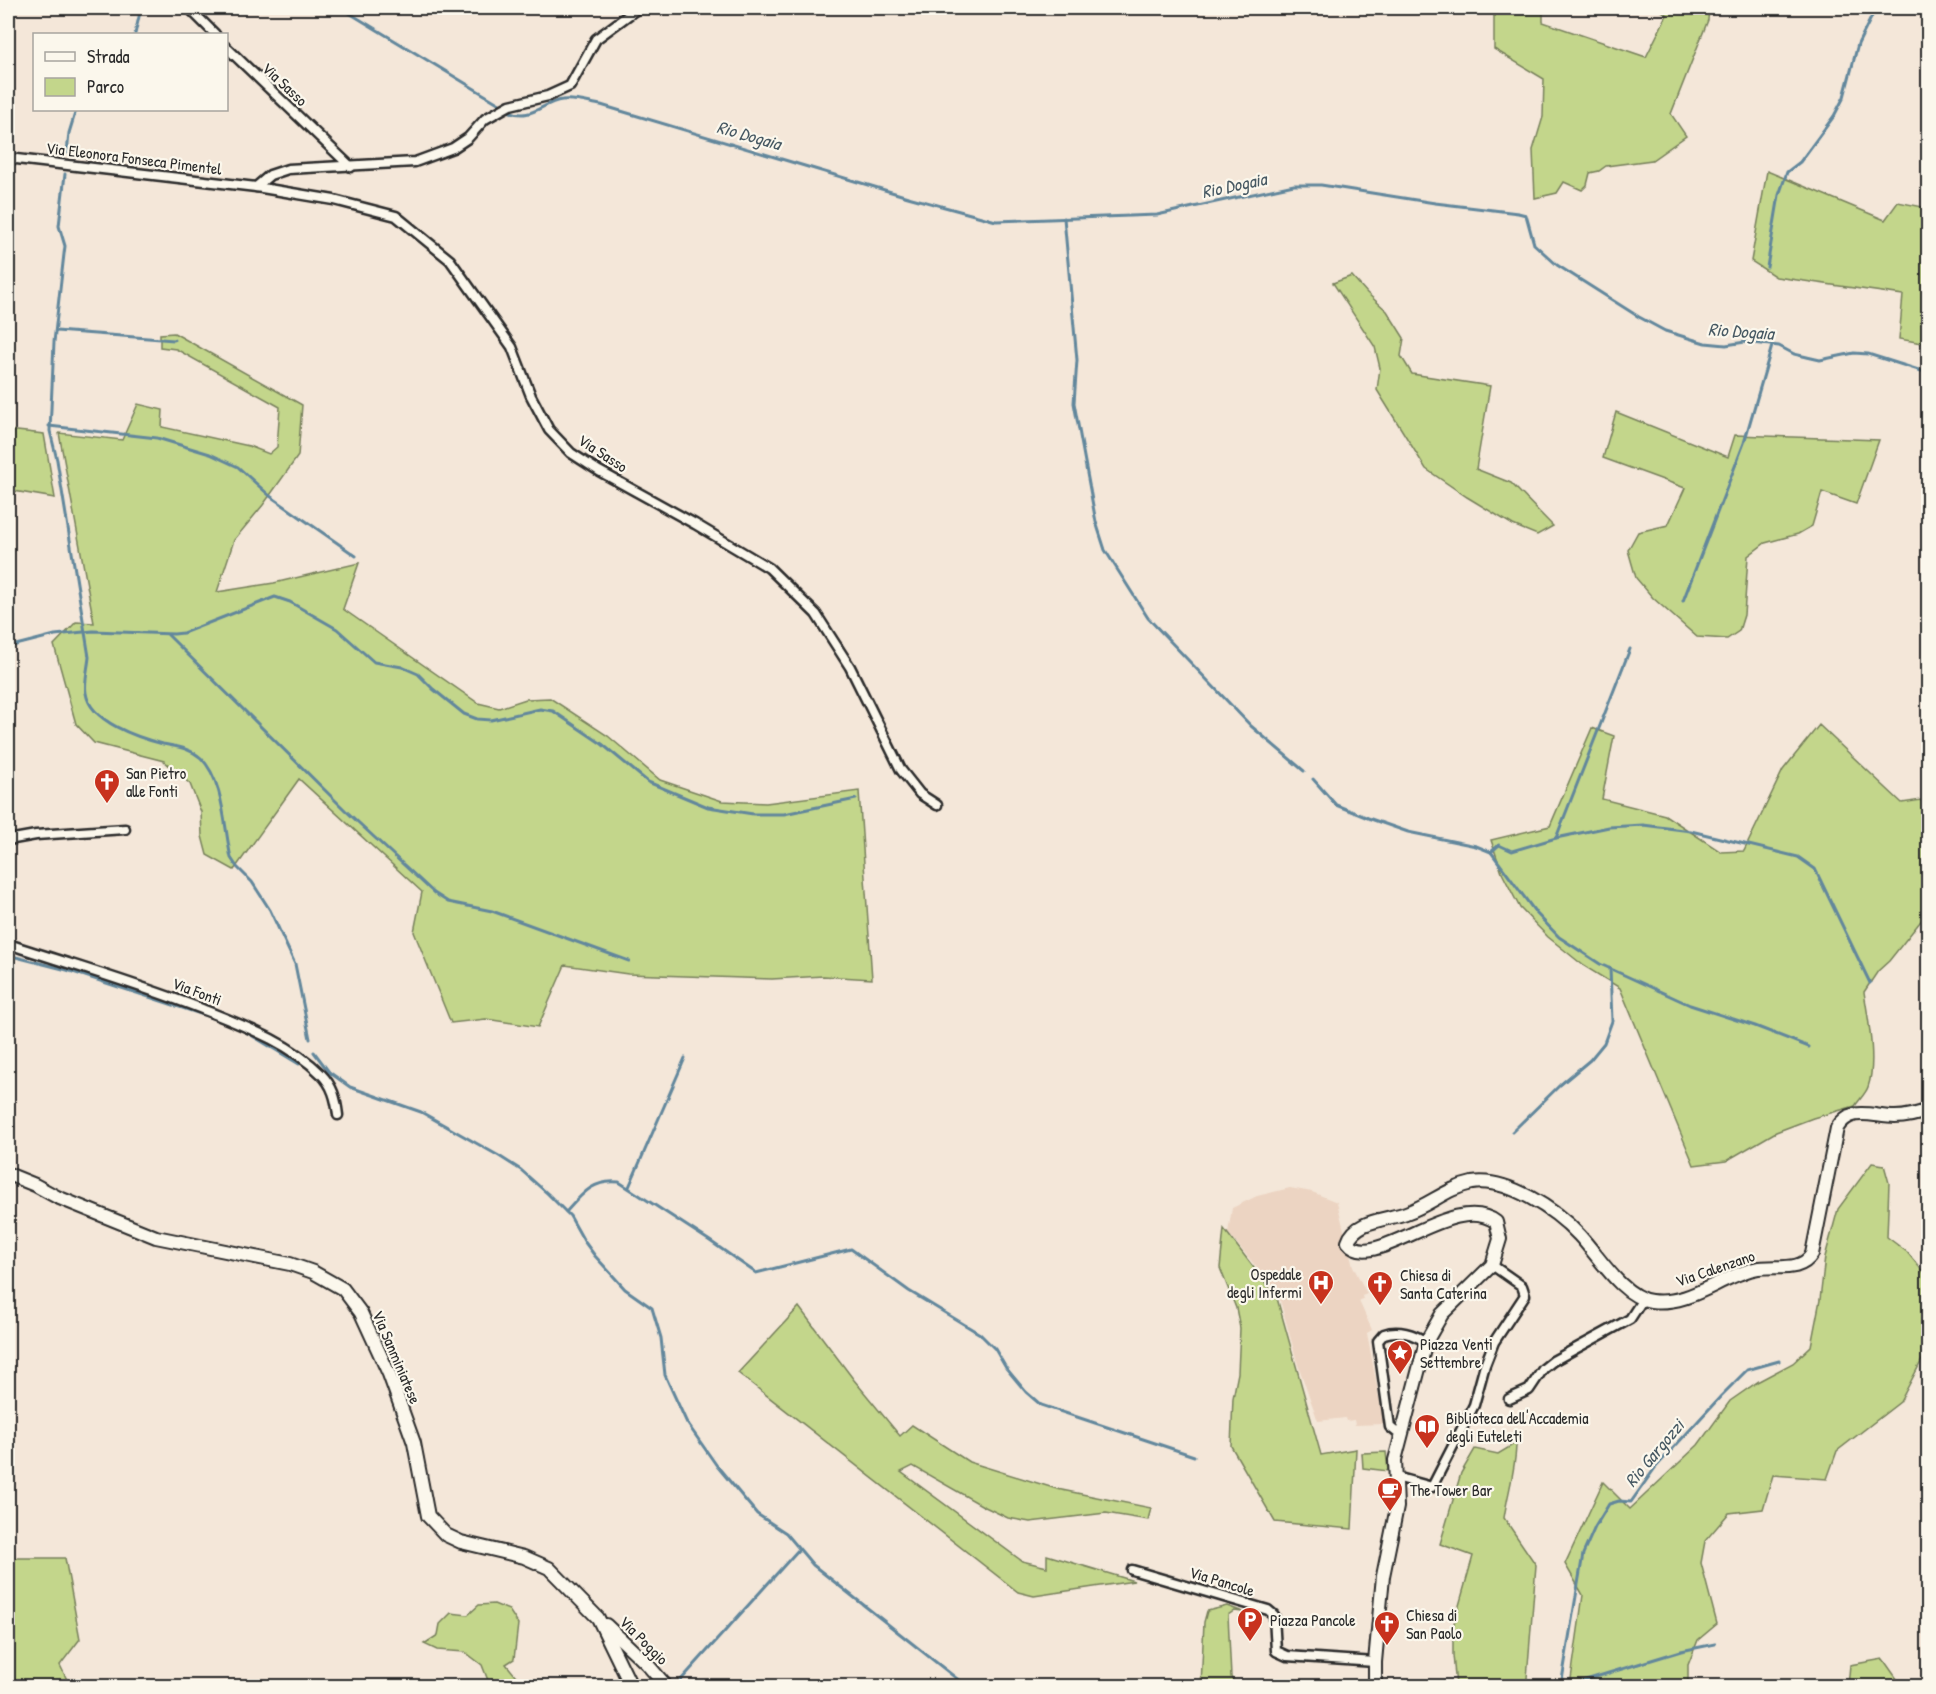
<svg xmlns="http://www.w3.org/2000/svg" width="1936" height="1694" font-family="'Patrick Hand',sans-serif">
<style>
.built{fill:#ecd4c2}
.green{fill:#c3d68b;stroke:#77805b;stroke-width:1.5}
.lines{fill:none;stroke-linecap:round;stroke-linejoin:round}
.stream{stroke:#62879c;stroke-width:3}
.street-casing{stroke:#2b2b2b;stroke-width:13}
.secondary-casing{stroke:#2b2b2b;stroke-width:16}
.street{stroke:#fbf7ec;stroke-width:8}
.secondary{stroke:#fbf7ec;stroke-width:12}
.labels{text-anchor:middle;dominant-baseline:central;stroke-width:4.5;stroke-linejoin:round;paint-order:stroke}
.street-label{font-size:16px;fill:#2b2b2b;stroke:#fbf7ec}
.poi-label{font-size:16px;fill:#2b2b2b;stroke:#fbf7ec;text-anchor:start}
.water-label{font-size:18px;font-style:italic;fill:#475963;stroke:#fbf7ec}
</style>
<rect width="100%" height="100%" fill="#f4e7d9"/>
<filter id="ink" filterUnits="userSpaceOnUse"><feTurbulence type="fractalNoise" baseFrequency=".0167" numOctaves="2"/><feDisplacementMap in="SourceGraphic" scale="12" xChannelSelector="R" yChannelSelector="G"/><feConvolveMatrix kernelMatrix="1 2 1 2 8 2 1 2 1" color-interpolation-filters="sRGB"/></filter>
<g filter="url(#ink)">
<path class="built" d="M1290,1188L1312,1192L1337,1202L1353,1266L1367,1294L1362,1296L1363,1299L1359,1301L1372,1330L1367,1333L1384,1424L1355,1425L1354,1420L1346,1421L1345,1418L1318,1421L1298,1365L1278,1293L1228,1233L1232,1208L1257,1196Z"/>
<g class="green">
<path d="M1494,8H1543V22L1646,57L1667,15L1658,8H1709L1708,20L1671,114L1686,136L1652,160L1606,166L1599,171L1590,173L1587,185L1582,190L1564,182L1557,193L1535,198L1533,150L1543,117L1544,79L1494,49Z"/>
<path d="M1767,171L1885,220L1898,202L1928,208V344L1899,339L1903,295L1776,277L1751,261Z"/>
<path d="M1352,276L1367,293L1387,311L1404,338L1401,356L1412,374L1490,386L1476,469L1511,483L1553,526L1537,535L1513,525L1467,497L1426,469L1377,390L1380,368L1375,347L1333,283Z"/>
<path d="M174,333L302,405L298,456L263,505L234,540L217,592L274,583L359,563L343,609L478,703L499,708L526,699L550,698L608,736L660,780L722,801L766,803L859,791L872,979L823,976L772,979L628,974L565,965L538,1027L486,1019L451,1023L414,932L422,892L299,779L234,870L207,855L202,836L201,812L190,784L164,761L94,743L76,724L54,645L76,622L94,623L59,433L122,440L138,404L163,410L162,427L249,446L269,454L277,447L280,407L176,349L160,347V334Z"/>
<path d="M1616,412L1728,457L1735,435L1879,440L1856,504L1822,492L1812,526L1798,534L1765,543L1748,556L1744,615L1739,631L1727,639L1697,637L1653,598L1636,578L1628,550L1638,532L1668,525L1685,488L1603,458Z"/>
<path d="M8,430L44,434L55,498L8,490Z"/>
<path d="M1819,725L1902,803L1921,800L1928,819V912L1889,961L1878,971L1864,992C1868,1018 1877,1062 1868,1087C1866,1093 1859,1100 1855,1106L1813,1118L1776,1132L1726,1161L1694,1165L1620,988L1584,966L1548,937L1520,908L1502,873L1491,840L1550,826L1592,728L1614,736L1602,799L1665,815L1721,852L1744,851L1783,770Z"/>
<path d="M1872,1163L1884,1165L1889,1183L1887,1237L1907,1252L1925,1274L1928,1299V1325L1923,1358L1900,1402L1837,1451L1827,1479L1773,1475L1763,1509L1729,1513L1705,1541L1701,1563L1717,1624L1698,1640L1688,1665V1686H1570L1583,1595L1565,1564L1603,1482L1630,1509L1698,1445L1730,1401L1759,1381L1793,1363L1811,1346L1820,1300L1825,1257L1838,1209Z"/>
<path d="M1224,1229L1277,1298L1321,1455L1356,1449L1352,1529L1275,1522L1231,1446L1233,1398L1238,1373L1240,1328L1236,1308L1220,1268Z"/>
<path d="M799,1307L854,1380L900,1436L912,1425L969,1462L1057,1489L1151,1508L1148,1520L1106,1513L1030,1522L1008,1518L983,1506L913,1466L901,1472L1022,1561L1047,1567V1555L1134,1581L1034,1596L1018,1592L738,1373Z"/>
<path d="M1516,1443C1516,1469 1508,1491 1504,1518L1536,1565L1527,1678L1528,1686H1456L1453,1655V1627L1473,1556L1440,1544L1461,1473L1475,1449L1498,1454Z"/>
<path d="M1386,1452L1388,1471L1363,1468L1362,1453Z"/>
<path d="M8,1558H65L80,1639L60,1665L70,1686H8Z"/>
<path d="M494,1604L509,1610L518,1624L514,1659L506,1664L524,1686H489V1683L482,1665L465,1652L437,1650L424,1644L438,1635L440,1624L451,1613L468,1615L479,1605Z"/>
<path d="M1227,1606L1243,1612L1234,1611L1228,1615L1231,1677L1236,1686H1201L1204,1622L1207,1611Z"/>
<path d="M1883,1659L1902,1686H1848L1850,1665Z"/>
</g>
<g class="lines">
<g class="stream">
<path d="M341,8L503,106"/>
<path d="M135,34L141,8"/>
<path d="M508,111C532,121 541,103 562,100C574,98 589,103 601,105L908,197L996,221L1157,215L1294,185H1321L1435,203L1518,213L1526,215L1534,244L1557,265L1639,317L1665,331L1705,343L1726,345L1745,342L1779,346L1794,354L1820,360L1854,353L1868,354L1928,373"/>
<path d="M67,153L69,133L76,110"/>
<path d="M65,174L59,226L65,246L64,254L54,342L50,431L57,460L89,657C88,668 84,682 86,693C90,722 139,738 163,744C177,747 190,748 201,758C224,781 224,827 231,858L237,867L252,882L270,910L295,964L310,1039"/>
<path d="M1064,218L1077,360L1074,403L1096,522L1105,550L1148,618L1251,726L1304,771"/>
<path d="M1767,267L1779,195L1787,172L1800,162L1834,116L1844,97L1858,44L1876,8"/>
<path d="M56,331L174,340"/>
<path d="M49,426L157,438L210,454L238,467L270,496L356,556"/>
<path d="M1683,601L1744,443L1772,346"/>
<path d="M168,635L345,810L434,893L448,902L492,911L629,961"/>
<path d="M8,647L55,635L93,631L174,634L183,633L275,597L290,602L337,629L374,662L402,667L418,674L433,689L464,714L477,719L491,720L540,709L553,711L602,744L648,782L708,807L753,814H784L856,799"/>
<path d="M1313,779L1336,805L1368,818L1408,832L1476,846L1491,852L1499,845L1512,851L1556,838L1609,827L1643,825L1691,831L1798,857L1815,869L1870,983"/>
<path d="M1556,838L1630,649"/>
<path d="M1491,852L1536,913L1559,937L1600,964L1690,1005L1755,1026L1809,1047"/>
<path d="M8,955L67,970L210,1017"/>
<path d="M241,1029L299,1064"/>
<path d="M314,1052L329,1072L350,1087L421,1112L499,1156L521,1170L548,1194L570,1216L584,1241L595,1256L625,1289L652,1308L661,1338L665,1375L687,1423L717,1466L757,1514L786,1533L813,1565L966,1686"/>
<path d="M1512,1132L1560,1085L1590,1060L1604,1043L1612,1021L1610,968"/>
<path d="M629,1187L685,1058"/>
<path d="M566,1212C582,1194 593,1179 619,1182L710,1241L756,1273L851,1249L909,1291L980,1334L995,1349L1006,1368L1026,1392L1041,1405L1194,1456"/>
<path d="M680,1681L799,1549"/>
<path d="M1561,1686L1583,1554L1595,1527L1609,1504L1619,1501L1631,1502L1655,1468L1721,1396L1747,1370L1779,1361"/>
<path d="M1566,1686L1681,1651L1715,1644"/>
</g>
<defs>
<g id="street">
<path d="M189,8L215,34"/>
<path d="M226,47L351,167"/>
<path d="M8,158L256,187L334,200L396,216L450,260L512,347L531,396L549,430L571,453L599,471L695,524L769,568L816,614L850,667L901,770L920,794L937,805"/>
<path d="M256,187L270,175L288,169L415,162L453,148L468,138L485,119L510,105L548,96L570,86L596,39L638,8"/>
<path d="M8,840L36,835L125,829"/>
<path d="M8,944C73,965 138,984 202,1009C244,1026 289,1042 321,1074C333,1086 336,1099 338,1115"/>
<path d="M1509,1399L1529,1390L1543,1369L1553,1361L1630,1319L1643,1299"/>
<path d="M1401,1436L1390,1427L1378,1341L1384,1334C1398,1329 1414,1334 1426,1342"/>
<path d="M1396,1477L1432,1487L1474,1405L1485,1365L1494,1342L1525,1295L1522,1286L1492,1265"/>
<path d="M1132,1570L1268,1610L1274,1615L1276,1651L1287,1656L1375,1662"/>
</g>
<g id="secondary">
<path d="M8,1174L35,1185L57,1197L156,1237L290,1264L313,1272L343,1289L361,1313L389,1374L414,1443L428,1516L446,1535L461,1542L524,1557L549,1568L598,1618L631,1686"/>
<path d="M606,1625L647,1664L666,1686"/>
<path d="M1375,1686V1662L1383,1576L1397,1507L1395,1460L1426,1342L1442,1314L1492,1265L1500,1239L1496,1222C1454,1190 1372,1275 1348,1242C1355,1220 1387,1220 1406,1213C1430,1205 1447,1188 1472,1183C1507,1177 1556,1210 1579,1235C1598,1255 1622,1297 1651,1301C1690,1306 1719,1277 1754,1269C1774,1264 1800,1274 1812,1254L1837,1128C1851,1105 1873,1117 1895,1117C1906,1117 1918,1114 1928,1110"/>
</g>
</defs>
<use href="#street" class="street-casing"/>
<use href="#secondary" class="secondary-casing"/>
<use href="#street" class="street"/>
<use href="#secondary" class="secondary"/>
</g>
</g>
<defs>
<symbol id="church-pin" viewBox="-11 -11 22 30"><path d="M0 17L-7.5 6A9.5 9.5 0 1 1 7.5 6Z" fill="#c8321e" stroke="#fbf7ec"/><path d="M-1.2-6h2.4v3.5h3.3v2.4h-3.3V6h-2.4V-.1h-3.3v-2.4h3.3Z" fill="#fff"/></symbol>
<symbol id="hospital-pin" viewBox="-11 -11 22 30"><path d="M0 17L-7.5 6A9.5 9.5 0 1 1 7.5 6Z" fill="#c8321e" stroke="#fbf7ec"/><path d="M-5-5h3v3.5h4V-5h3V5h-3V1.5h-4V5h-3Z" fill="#fff"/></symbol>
<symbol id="sight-pin" viewBox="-11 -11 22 30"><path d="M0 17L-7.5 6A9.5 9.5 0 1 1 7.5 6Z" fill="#c8321e" stroke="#fbf7ec"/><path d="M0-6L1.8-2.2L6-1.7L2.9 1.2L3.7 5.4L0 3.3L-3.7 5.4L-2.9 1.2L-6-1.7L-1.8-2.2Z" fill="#fff"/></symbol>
<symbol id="library-pin" viewBox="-11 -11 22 30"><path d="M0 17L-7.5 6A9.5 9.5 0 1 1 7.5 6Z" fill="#c8321e" stroke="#fbf7ec"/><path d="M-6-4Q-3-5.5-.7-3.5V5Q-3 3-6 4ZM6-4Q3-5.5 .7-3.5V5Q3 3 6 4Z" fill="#fff"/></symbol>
<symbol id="cafe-pin" viewBox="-11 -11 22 30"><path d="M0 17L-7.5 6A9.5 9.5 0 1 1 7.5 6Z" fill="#c8321e" stroke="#fbf7ec"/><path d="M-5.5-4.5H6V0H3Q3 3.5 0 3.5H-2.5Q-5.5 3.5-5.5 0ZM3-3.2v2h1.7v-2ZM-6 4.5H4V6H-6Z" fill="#fff"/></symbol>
<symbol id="parking-pin" viewBox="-11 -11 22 30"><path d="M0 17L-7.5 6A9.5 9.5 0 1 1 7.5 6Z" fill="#c8321e" stroke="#fbf7ec"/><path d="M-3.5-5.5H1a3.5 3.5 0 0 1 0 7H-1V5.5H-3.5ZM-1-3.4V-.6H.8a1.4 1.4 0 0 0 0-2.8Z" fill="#fff"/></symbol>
</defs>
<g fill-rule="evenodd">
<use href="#church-pin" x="92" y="767" width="30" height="40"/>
<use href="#hospital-pin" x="1306" y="1268" width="30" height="40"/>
<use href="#church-pin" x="1365" y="1269" width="30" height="40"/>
<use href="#sight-pin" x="1385" y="1338" width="30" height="40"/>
<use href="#library-pin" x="1412" y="1412" width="30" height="40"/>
<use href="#cafe-pin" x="1375" y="1475" width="30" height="40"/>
<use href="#parking-pin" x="1235" y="1605" width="30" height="40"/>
<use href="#church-pin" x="1372" y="1609" width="30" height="40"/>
</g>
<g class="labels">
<g class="street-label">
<text transform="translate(285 84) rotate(43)">Via Sasso</text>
<text transform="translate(134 158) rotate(7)">Via Eleonora Fonseca Pimentel</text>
<text transform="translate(603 453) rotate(33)">Via Sasso</text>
<text transform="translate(197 991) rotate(21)">Via Fonti</text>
<text transform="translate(1715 1268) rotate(-19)">Via Calenzano</text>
<text transform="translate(397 1357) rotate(67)">Via Sanminiatese</text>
<text transform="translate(1222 1581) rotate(17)">Via Pancole</text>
<text transform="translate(644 1640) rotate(45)">Via Poggio</text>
</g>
<g class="poi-label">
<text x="126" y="773">San Pietro<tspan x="126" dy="18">alle Fonti</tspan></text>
<text x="1302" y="1274" text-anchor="end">Ospedale<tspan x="1302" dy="18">degli Infermi</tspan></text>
<text x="1400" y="1275">Chiesa di<tspan x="1400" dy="18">Santa Caterina</tspan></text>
<text x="1420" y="1344">Piazza Venti<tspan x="1420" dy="18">Settembre</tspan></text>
<text x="1446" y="1418">Biblioteca dell'Accademia<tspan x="1446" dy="18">degli Euteleti</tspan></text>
<text x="1410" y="1490">The Tower Bar</text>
<text x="1406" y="1615">Chiesa di<tspan x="1406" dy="18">San Paolo</tspan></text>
<text x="1270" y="1620">Piazza Pancole</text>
</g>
<g class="water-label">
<text transform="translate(749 135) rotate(16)">Rio Dogaia</text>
<text transform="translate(1234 185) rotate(-12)">Rio Dogaia</text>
<text transform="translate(1741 331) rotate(4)">Rio Dogaia</text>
<text transform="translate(1654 1453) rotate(-50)">Rio Gargozzi</text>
</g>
</g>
<rect width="1936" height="1694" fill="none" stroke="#fbf7ec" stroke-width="30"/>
<rect x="15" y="15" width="1906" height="1664" fill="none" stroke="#2b2b2b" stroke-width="2" filter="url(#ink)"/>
<rect x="33" y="33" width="195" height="78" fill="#fbf7ec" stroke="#a8a59f" stroke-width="1.5"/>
<rect x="45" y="52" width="30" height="9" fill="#fbf7ec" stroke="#a8a59f" stroke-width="1.5"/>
<text x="87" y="63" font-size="18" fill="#2b2b2b">Strada</text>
<rect x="45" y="78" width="30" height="18" fill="#c3d68b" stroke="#a8a59f" stroke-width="1.5"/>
<text x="87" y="93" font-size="18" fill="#2b2b2b">Parco</text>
</svg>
